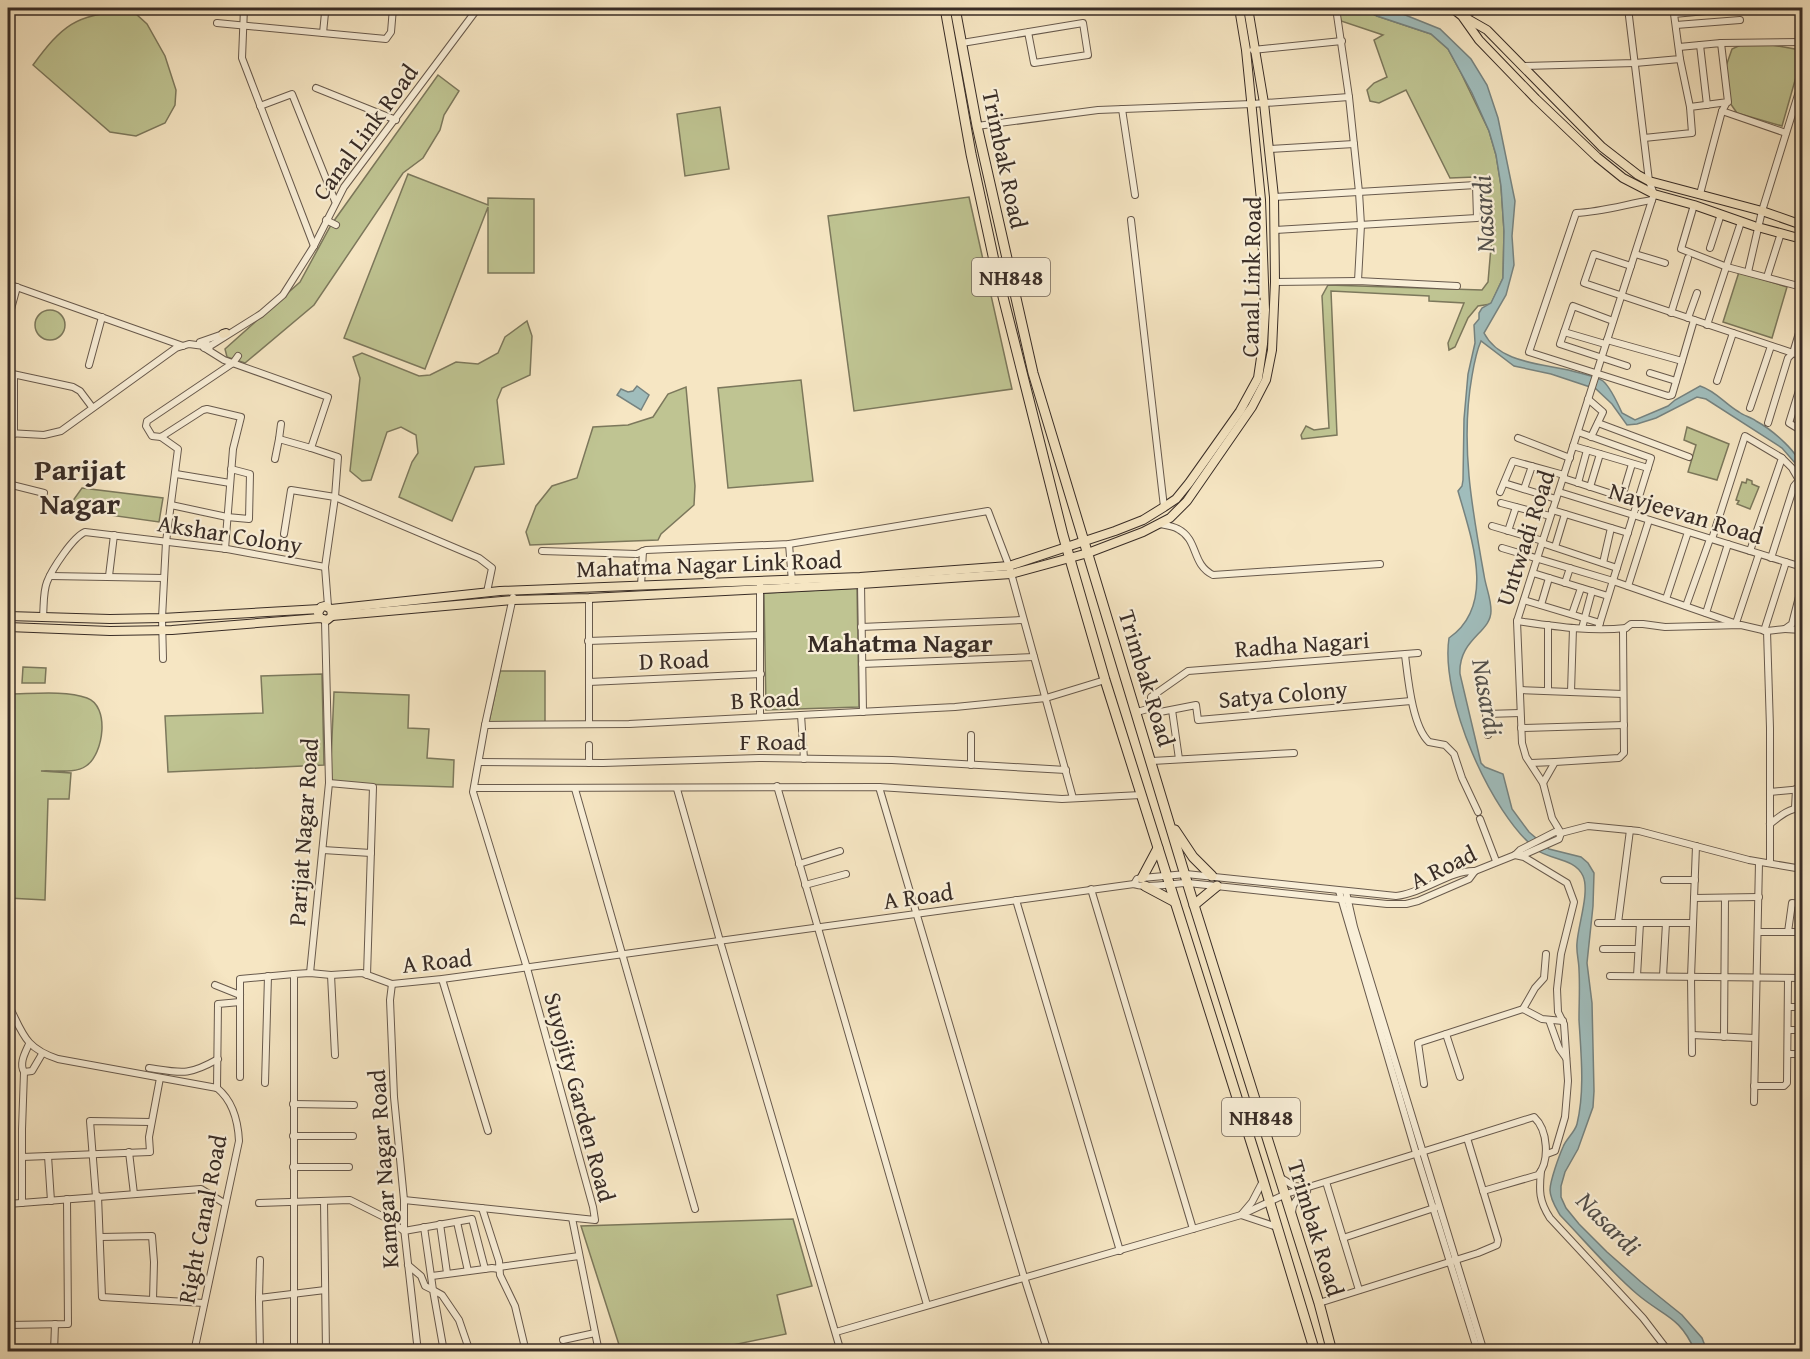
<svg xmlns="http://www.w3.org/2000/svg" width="1810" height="1359" font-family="'Gentium Book Plus',serif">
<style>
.green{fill:#bfc492;stroke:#7c785c;stroke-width:1.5}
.water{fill:#a0bdbc;stroke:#768380;stroke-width:1.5}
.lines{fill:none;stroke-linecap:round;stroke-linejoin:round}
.minor-casing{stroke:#685a4d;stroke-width:8}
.major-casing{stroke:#382c26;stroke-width:10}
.highway-casing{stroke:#382c26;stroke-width:11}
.minor{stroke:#f9efd8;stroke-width:6}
.major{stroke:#f6e6c3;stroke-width:8}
.highway{stroke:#f6e6c3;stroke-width:9}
.labels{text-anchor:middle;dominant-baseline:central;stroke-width:4.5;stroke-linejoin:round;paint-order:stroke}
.shield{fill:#f9efd8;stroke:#72665b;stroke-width:1.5}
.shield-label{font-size:22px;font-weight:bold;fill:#382c26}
.street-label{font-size:24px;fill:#382c26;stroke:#f9efd8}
.water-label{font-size:26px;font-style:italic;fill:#52504c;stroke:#f9efd8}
.neighbourhood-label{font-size:26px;font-weight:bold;fill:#382c26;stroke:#f9efd8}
.district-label{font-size:30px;font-weight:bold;fill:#382c26;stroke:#f9efd8}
</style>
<rect width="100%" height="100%" fill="#f6e6c3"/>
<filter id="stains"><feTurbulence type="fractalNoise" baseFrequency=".00333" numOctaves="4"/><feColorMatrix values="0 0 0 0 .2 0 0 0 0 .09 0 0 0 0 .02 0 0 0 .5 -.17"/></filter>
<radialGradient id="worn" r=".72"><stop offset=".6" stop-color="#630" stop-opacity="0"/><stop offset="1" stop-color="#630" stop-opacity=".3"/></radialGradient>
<g class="green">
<path d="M1337,8H1362L1377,16L1431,34L1448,49L1461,73L1489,131L1496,155L1501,186L1504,231L1503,278L1491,304L1478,306L1468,318L1455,347L1449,350L1448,343L1464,303L1429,301V296L1331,291L1337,435L1302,439L1301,435L1306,426L1314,430L1329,428L1322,296L1328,285L1482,290L1488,282L1492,235L1484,206L1483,184L1475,177L1450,178L1406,90L1379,103L1370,101L1367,90L1374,83L1387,77L1374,40L1383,35L1341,21Z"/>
<path d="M125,12L136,14L147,24L165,56L176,90L175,105L165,123L136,136L110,132L33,65C61,27 76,13 125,12Z"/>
<path d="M1749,41L1795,49L1802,56L1782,126L1737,113L1730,103L1725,69L1732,49Z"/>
<path d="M438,75L459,91L444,115L440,130L423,158L403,173L314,305L245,363L227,357L225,349L300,282L331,225Z"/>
<path d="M720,107L729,169L685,176L677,114Z"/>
<path d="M408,174L488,205V198L534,199V273H488V207L425,369L344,338Z"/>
<path d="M969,197L1012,389L854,411L828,216Z"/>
<path d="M1739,272L1787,287L1772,338L1723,322Z"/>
<circle cx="50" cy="325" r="15"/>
<path d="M527,321L532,336L530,375L502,388L497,400L504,464L475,467L452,521L399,497L412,462L418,453L416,435L401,427L387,432L371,480L362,481L350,471L360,378L353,357L362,353L419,376L430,375L456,362L478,364L498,353L505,337Z"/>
<path d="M801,380L813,481L728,488L718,388Z"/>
<path d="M686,387L695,486L694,505L661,534L658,540L530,545L526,532L536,506L552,486L577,478L593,427L628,425L653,417L668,394Z"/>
<path d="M1687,427L1729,444L1717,480L1688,472L1696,445L1684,440Z"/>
<path d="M1747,479L1752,481V484L1759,487L1750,509L1737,504L1739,501L1736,500L1742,482L1746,483Z"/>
<path d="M82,488L163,498L159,522L67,509Z"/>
<path d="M857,588L859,707L766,710L764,593Z"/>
<path d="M23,667L46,668L45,683H22Z"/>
<path d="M500,671H545V722H489Z"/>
<path d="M322,674L324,765L168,772L165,716L263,713L261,676Z"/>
<path d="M334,692L409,695L408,728L429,729L427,758L454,760L453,787L330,783Z"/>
<path d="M8,694C31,694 65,690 87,698C110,706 104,754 86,766C75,774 54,770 41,771L71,773L69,799H48L45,900L8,898Z"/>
<path d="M793,1219L812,1286L777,1295L786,1334L718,1348V1351H621L581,1226Z"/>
</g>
<g class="water">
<path d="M1362,8H1388L1440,29L1471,59L1487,85L1498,118L1515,201L1512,236L1514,265L1506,295L1484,333C1501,366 1548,363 1580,373C1587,375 1597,377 1603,381C1611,388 1618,404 1622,413L1635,420L1668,406L1675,400L1700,386C1716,391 1725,404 1739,412C1744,416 1751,417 1756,421C1771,429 1802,454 1802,471L1782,448L1706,399L1697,397L1656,418L1637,424L1627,425L1612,404L1596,389L1551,374L1514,366L1481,341C1476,352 1474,364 1472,376C1460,443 1472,509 1484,575C1486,588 1491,598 1491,611C1491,633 1458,639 1460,674L1481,763L1485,767L1503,774L1512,809L1529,832L1549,849L1581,857L1588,863L1594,873L1593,906L1587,963L1592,1003L1594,1091L1593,1107L1578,1149L1565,1172L1561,1186V1197L1566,1208L1579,1224L1607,1252L1641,1282L1682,1315L1702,1338L1707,1351H1695C1679,1315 1664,1317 1637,1294C1611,1272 1585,1241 1560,1215C1556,1208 1550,1199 1550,1190C1550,1181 1559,1156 1563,1147C1566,1139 1575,1132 1577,1124C1585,1090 1581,1054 1579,1020C1579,1003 1580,987 1579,970C1579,961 1576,952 1577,943C1578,925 1590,892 1583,876C1575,858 1550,860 1537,850C1490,813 1440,697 1449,638C1497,605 1471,537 1458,491L1462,486L1463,480L1464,419L1468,374L1475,343L1474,325L1479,319V313L1482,308L1491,303L1503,278L1504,231L1501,186L1496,155L1489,131L1472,93L1448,49L1431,34L1377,16Z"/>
<path d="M637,386L649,395L641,410L617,395L621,389L628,392L633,391Z"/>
</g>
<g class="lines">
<defs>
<g id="minor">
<path d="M244,8L242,58L314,246"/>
<path d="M1336,8L1349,97L1359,192L1361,225L1358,281"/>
<path d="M1462,16L1480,8"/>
<path d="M217,23L386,39L391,32L393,8"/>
<path d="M1676,25L1740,20"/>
<path d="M323,33L325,13"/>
<path d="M962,43L1083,23L1088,55L1034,63L1028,32"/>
<path d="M1721,43L1802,42"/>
<path d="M1700,45L1707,105"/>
<path d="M1253,50L1342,41"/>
<path d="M1680,59L1690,107"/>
<path d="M1522,66L1635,63L1680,59L1674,14L1738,8"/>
<path d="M316,88L396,120"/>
<path d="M260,106L292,94L335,201"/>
<path d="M1122,109L1135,195"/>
<path d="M1722,111L1786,133"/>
<path d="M977,126L1098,110L1252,104L1349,97"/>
<path d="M1644,138L1692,133L1690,107L1728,102L1721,43L1679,47"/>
<path d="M1269,149L1354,144"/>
<path d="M1700,194L1722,111L1726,104"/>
<path d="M1274,197L1476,185L1477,218L1275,230"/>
<path d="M1652,200C1627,204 1601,212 1576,213L1529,352L1668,396L1672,395L1694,320"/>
<path d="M1694,205L1681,249L1727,267L1802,287"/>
<path d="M326,220L336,225"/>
<path d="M1131,220L1164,507"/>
<path d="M1710,248L1721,214"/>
<path d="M1635,254L1665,263"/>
<path d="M1631,266L1594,254L1584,283L1802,356"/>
<path d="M1748,272L1762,211L1802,82"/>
<path d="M1767,277L1781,233"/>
<path d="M1275,282L1358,281L1457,286"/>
<path d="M8,284L183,346"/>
<path d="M1671,313L1688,258"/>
<path d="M1688,318L1697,293"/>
<path d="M8,320L17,287"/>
<path d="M1613,321L1573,306L1560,344L1627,366"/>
<path d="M1707,325L1741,222"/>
<path d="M1564,332L1605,344"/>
<path d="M1607,340L1682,361"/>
<path d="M200,342L223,334"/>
<path d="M210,346L206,344L204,348L209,350L210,346L261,314L283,295L314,246L344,187L478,8"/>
<path d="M208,350L224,360L328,397L311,448L338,457L335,497L325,567L328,606"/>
<path d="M89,365L102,317"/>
<path d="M8,373L73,387L80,391L92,407"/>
<path d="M1650,373L1676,381"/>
<path d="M1717,381L1733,333"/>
<path d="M1802,381L1789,423L1802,431"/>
<path d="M1588,399L1603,412L1591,437"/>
<path d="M1750,408L1771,346"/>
<path d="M1598,423L1689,457"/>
<path d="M1768,423L1788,358L1793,353L1802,323"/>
<path d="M1578,432L1651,458L1598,629"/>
<path d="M8,433L44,435L61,431L176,348L189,344L204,346"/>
<path d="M14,434V375"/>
<path d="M161,437L178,449L166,542L162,618L163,659"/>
<path d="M1518,438L1570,458"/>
<path d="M279,439L281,424"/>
<path d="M1573,446L1648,468"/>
<path d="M1782,458L1792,468L1799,480"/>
<path d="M275,459L279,439L311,448"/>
<path d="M176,474L230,483"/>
<path d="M1563,478L1637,502"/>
<path d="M1504,483L1556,499"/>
<path d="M1578,483L1587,450"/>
<path d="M8,484L44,493"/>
<path d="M1590,487L1600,454"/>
<path d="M1524,489L1532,466"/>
<path d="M1500,492L1513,461L1564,475"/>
<path d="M1559,492L1802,567"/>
<path d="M1622,497L1632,464"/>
<path d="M1501,503L1550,516"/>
<path d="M171,505L227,517L249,519L250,474L231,469"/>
<path d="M1552,510L1628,533"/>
<path d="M1159,524C1165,525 1173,526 1178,529C1199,540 1191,564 1213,575L1380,564"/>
<path d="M1492,526L1543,541"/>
<path d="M1508,531L1516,507"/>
<path d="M284,534L291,490L335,497L479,558L492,568L487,592"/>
<path d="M1712,539L1745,436L1782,458L1750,551"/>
<path d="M1542,543L1617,568"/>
<path d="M789,544L792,582"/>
<path d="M1555,547L1565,514"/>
<path d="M1502,548L1613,581L1737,624"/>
<path d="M225,549L233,449L241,417L207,409L203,410L161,437L152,436L146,426L147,421L233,363L238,356"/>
<path d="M542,551L637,554L646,550L789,544L988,511L1009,566L1073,798"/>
<path d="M1771,558L1794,486L1799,480L1802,482"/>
<path d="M1603,563L1611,528"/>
<path d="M1533,573L1608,596"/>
<path d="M50,576L164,578"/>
<path d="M109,576L114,535"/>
<path d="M760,581V717"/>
<path d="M1565,583L1570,568"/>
<path d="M861,584L863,712"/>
<path d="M641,586L643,551"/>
<path d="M1628,586L1649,520"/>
<path d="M589,598V724"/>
<path d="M1666,599L1688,532"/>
<path d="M1524,600L1600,623"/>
<path d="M1541,605L1549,578"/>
<path d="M1686,606L1710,539"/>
<path d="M1706,613L1728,544"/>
<path d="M1572,614L1581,588"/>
<path d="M43,616C44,606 43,592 47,582C52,569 73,537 85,532L227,549L325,567"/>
<path d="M1517,621C1553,626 1590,632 1626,628"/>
<path d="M1736,623L1759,554"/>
<path d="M861,627L1023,620"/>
<path d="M1582,628L1592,591"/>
<path d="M1785,629L1802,630"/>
<path d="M1764,631L1786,562"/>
<path d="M1767,631L1770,728V863"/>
<path d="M588,641L760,635"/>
<path d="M1405,655C1408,678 1412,726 1429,742L1445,745L1454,754L1462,778L1478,812"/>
<path d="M862,664L1034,657"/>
<path d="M589,682L761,674"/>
<path d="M1520,690L1623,694"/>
<path d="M1548,691V625"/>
<path d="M1571,692L1573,628"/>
<path d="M1151,708V697L1188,671L1418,653"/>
<path d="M1172,710L1179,759"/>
<path d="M1137,712L1151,708L1155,713L1196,705L1198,720L1411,701"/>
<path d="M801,715L804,759"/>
<path d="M485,725L629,724L955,707L1046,698L1105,680"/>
<path d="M1521,728L1624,725"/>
<path d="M1488,735L1486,714L1520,713"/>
<path d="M589,745V763"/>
<path d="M1152,761L1294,753"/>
<path d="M479,762L603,763L759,758L892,760L1066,770"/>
<path d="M1531,763L1555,762"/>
<path d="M971,765V735"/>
<path d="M329,783L373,787L367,975"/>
<path d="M1543,783L1555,762L1619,758L1624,753L1623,630L1631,624H1643L1665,627L1741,625L1767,631L1785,629L1792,624L1802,585"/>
<path d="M777,786L927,1305"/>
<path d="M879,787L1024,1277L1048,1352"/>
<path d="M474,788L879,787L1062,799L1141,795"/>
<path d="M575,789L695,1209"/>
<path d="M677,789L720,941L841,1352"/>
<path d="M1770,792L1802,789"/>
<path d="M1795,808L1796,789"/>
<path d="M1480,819L1496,861"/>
<path d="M1770,824C1780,816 1789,808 1802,808"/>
<path d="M1561,833L1552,818L1543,783L1526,757L1522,743L1517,621L1654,194L1649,181L1628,8"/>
<path d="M323,850L371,853"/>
<path d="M1515,855L1524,857L1567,883L1574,902L1561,954L1557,989L1558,1012L1564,1024L1568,1081L1565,1117L1555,1151L1547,1154"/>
<path d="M1519,855H1523L1559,839L1561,833"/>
<path d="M799,864L840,851"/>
<path d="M1664,880H1695"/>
<path d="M1134,884L1137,879L1142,878L1186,874L1396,896C1424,893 1450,870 1475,871"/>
<path d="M805,885L846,874"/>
<path d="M1091,889L1193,1229"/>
<path d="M1339,891L1416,1153L1478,1352"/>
<path d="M1346,892L1354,927L1484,1352"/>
<path d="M1694,898L1759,897"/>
<path d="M1016,900L1120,1251"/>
<path d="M1598,923H1693"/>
<path d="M1618,923L1630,830"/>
<path d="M1758,932H1802"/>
<path d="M1788,932L1792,903L1802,904"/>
<path d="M1603,949H1638"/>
<path d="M310,973L329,783L325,621"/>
<path d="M331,975L335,1055"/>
<path d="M1610,976L1802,978"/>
<path d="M1637,976L1640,923"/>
<path d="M1663,976L1666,923"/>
<path d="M442,979L488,1131"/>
<path d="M392,984L390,1000L394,1097L404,1200V1228L418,1352"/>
<path d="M215,985L240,995"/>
<path d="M8,1004C23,1033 24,1048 58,1059L217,1088C233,1101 238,1120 239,1141L194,1352"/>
<path d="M1788,1007H1802"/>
<path d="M1523,1009L1542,1019L1563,1021"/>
<path d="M1549,1020L1559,1048L1566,1058"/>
<path d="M1788,1030H1802"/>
<path d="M1446,1034L1460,1077"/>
<path d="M1692,1035L1755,1038"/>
<path d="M1724,1037L1725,898"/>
<path d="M1692,1053L1691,977L1696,846"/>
<path d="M1788,1054H1802"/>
<path d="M149,1068C182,1073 188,1076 218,1059"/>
<path d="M24,1072L32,1071L42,1054"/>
<path d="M240,1077V979L294,974"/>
<path d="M265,1083L268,976"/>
<path d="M1424,1084L1418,1043L1523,1009L1535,988L1544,978L1546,954"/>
<path d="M1754,1086H1784L1787,1083L1788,979"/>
<path d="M217,1088L218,1004L240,1002"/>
<path d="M1754,1102L1759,862"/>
<path d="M293,1104L354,1105"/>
<path d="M293,1136H353"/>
<path d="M1467,1138L1534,1117C1548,1130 1550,1161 1538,1175L1483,1191"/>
<path d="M129,1152L134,1194"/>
<path d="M48,1156L51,1201"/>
<path d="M22,1157L150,1152L149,1137L160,1078"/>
<path d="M293,1167H349"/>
<path d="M1541,1171C1539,1191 1539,1201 1550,1218L1643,1318L1669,1352"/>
<path d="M1281,1178L1294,1186L1306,1187"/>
<path d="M1263,1181L1252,1202L1241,1215L1277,1227"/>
<path d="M1326,1182L1359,1290"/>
<path d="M98,1196L102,1297L204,1303"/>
<path d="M96,1197L90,1121L151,1122"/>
<path d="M404,1200L595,1220L593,1207L527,968L473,792L485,725L513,597"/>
<path d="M324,1201L326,1352"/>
<path d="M22,1203V1129L24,1072C19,1063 25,1053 29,1044"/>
<path d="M259,1203L350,1200L384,1217L404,1231L472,1219L485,1269"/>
<path d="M8,1204L201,1189L224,1203"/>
<path d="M482,1208L499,1261L500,1275L515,1306L526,1352"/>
<path d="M1292,1213C1292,1203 1298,1196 1307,1191"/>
<path d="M572,1218L599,1352"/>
<path d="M457,1222L468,1271"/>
<path d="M440,1224L447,1273"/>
<path d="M424,1227L433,1290L442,1295L459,1320L470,1352"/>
<path d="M101,1237L152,1236L154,1262L153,1300"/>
<path d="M1343,1238L1437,1207"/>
<path d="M408,1265L421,1276L425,1286L433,1290L444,1352"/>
<path d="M432,1276L492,1268L499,1269V1267L579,1256"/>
<path d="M1802,1287V1293"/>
<path d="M259,1298L260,1260"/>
<path d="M8,1325L68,1324L67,1199"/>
<path d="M836,1332L1193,1229L1241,1215L1286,1194L1467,1138L1498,1240L1497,1245L1478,1253L1319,1303"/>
<path d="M563,1340L595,1333"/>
<path d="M54,1352L55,1324"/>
<path d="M239,1352L240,1349"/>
<path d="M260,1352L259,1298L325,1290"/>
<path d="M294,1352V974L310,973L331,975L362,973L392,984L442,979L1134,884C1143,889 1175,883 1188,883L1387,904H1406L1418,901L1469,879L1475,871L1515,855L1520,850L1555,832L1561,833L1588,826L1639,831L1749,860L1802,869"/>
</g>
<g id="major">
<path d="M1452,8L1462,16L1479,40L1536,99L1597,157L1623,178L1654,194L1694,205L1754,226L1802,239"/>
<path d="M1466,18L1487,30L1602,147L1638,175L1649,181L1762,211L1802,225"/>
<path d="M223,334L226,333"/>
<path d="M331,609L500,591L860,577L1009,566L1115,531L1143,520L1164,507L1176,499L1189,483L1240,411L1258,378L1263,344L1265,310L1261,200L1246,50L1239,8"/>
<path d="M8,616L110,619L162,618L320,609"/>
<path d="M332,616L513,600L589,598L861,584L1011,574L1088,553L1143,532L1170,518L1187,501L1252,407L1266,380L1272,350L1275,282L1274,197L1264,103L1248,8"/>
<path d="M8,627L110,631L172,630L320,618L327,620L332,616L331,609L325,606L321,607L318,613L320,618"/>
</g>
<g id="highway">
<path d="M945,8L971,154L995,265L1063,535L1105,680L1263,1180L1315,1352"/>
<path d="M955,8L977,126L1033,373L1194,905L1319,1303L1332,1352"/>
<path d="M1175,830L1193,857L1212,876"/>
<path d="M1142,878L1158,848"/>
<path d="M1145,886L1175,902"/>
<path d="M1194,905L1217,886"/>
</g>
</defs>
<use href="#minor" class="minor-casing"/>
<use href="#major" class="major-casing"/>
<use href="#highway" class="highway-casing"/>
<use href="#minor" class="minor"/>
<use href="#major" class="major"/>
<use href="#highway" class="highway"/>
</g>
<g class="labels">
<g class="shield">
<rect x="972" y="258" width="78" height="38" rx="4.5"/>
<rect x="1222" y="1098" width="78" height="38" rx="4.5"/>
</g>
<g class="shield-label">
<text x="1011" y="277">NH848</text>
<text x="1261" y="1117">NH848</text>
</g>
<g class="street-label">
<text transform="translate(365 132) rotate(-54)">Canal Link Road</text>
<text transform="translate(1005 159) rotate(78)">Trimbak Road</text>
<text transform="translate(1251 277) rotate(-89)">Canal Link Road</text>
<text transform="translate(1686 513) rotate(17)">Navjeevan Road</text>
<text transform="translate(230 534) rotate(9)">Akshar Colony</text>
<text transform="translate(1525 538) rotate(-72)">Untwadi Road</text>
<text transform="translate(709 564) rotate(-2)">Mahatma Nagar Link Road</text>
<text transform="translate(1302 644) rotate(-4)">Radha Nagari</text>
<text transform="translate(674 660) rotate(-2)">D Road</text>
<text transform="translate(1147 678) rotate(73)">Trimbak Road</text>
<text transform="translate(1283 694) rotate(-5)">Satya Colony</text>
<text transform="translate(765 699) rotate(-3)">B Road</text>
<text x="773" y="741">F Road</text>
<text transform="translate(303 832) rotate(-86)">Parijat Nagar Road</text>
<text transform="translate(1443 867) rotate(-26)">A Road</text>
<text transform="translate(918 896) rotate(-8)">A Road</text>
<text transform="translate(437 961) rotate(-6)">A Road</text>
<text transform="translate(580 1097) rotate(75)">Suyojity Garden Road</text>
<text transform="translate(383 1169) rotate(-94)">Kamgar Nagar Road</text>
<text transform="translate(202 1219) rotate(-79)">Right Canal Road</text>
<text transform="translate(1316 1228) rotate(73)">Trimbak Road</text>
</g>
<g class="water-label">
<text transform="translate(1483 214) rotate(-93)">Nasardi</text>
<text transform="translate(1488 697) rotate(80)">Nasardi</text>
<text transform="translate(1609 1223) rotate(45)">Nasardi</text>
</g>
<g class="neighbourhood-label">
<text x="900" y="642">Mahatma Nagar</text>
</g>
<g class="district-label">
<text x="80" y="469">Parijat<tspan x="80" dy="34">Nagar</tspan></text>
</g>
</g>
<rect width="1810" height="1359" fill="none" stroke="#f6e6c3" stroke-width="30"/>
<rect x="9" y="9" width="1792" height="1341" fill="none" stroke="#382c26" stroke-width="3"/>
<rect x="15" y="15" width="1780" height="1329" fill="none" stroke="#382c26" stroke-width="1.5"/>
<rect width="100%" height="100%" filter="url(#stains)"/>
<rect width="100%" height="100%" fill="url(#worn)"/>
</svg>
